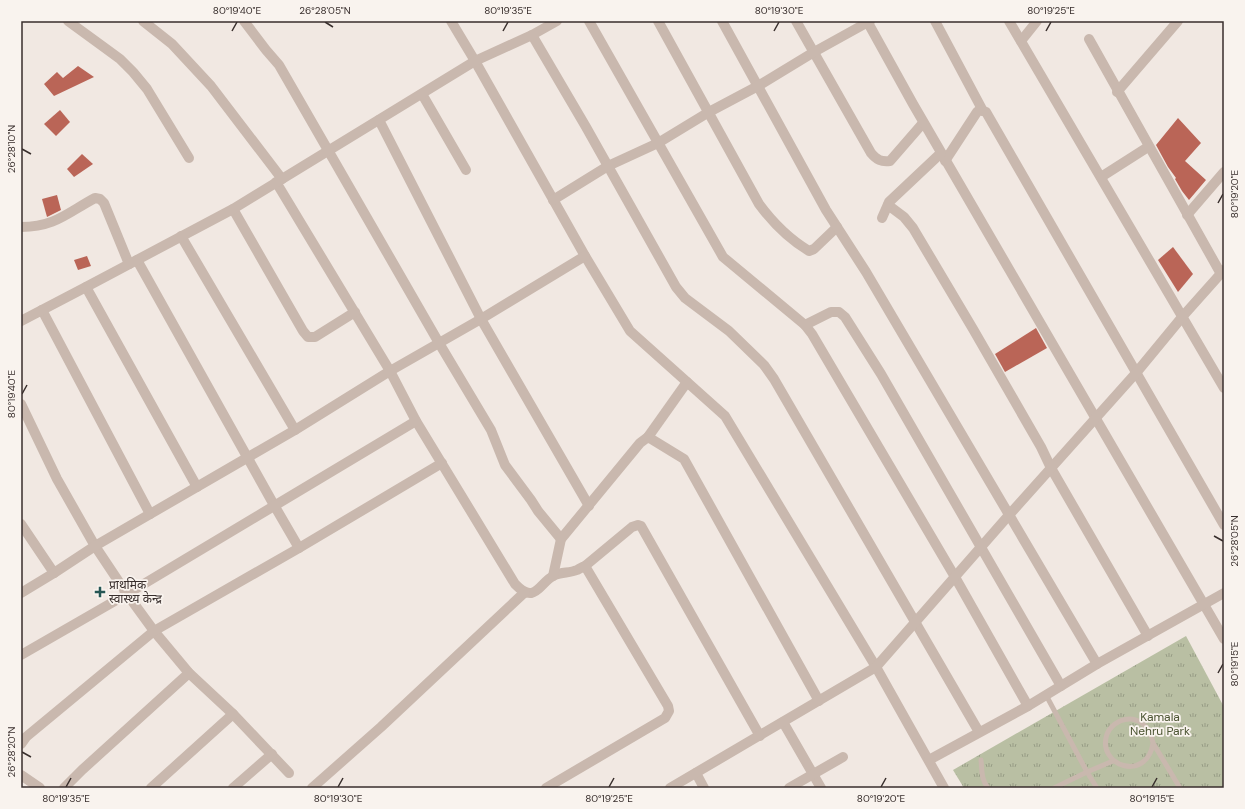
<svg xmlns="http://www.w3.org/2000/svg" width="1245" height="809" font-family="'DM Sans','Noto Sans Devanagari',sans-serif">
<style>
.park{fill:url(#park-tufts)}
.building{fill:#ba6557}
.lines{fill:none;stroke-linecap:round;stroke-linejoin:round}
.service{stroke:#c9b8ae;stroke-width:5}
.minor{stroke:#c9b8ae;stroke-width:10}
.tertiary{stroke:#c9b8ae;stroke-width:10}
.ticks{fill:none;stroke:#382e2c;stroke-width:1.5}
.poi-dot{fill:#255654;stroke:#f9f3ee;stroke-width:1.5}
.labels{text-anchor:middle;dominant-baseline:central;stroke-width:3.5;stroke-linejoin:round;paint-order:stroke}
.poi-label{font-size:12px;fill:#382e2c;stroke:#f9f3ee;text-anchor:start}
.park-label{font-size:12px;fill:#4b5432;stroke:#f9f3ee}
.neatline{fill:none;stroke:#382e2c;stroke-width:1.5}
.ticks-label{font-size:10px;text-anchor:middle;fill:#382e2c}
</style>
<defs>
<pattern id="park-tufts" width="24" height="20" patternUnits="userSpaceOnUse"><rect width="24" height="20" fill="#b9bfa3"/><path d="M3 7l-1-3M5 7V3M7 7l1-3M15 17l-1-3M17 17v-4M19 17l1-3" fill="none" stroke="#979c85"/></pattern>
</defs>
<rect width="100%" height="100%" fill="#f1e8e2"/>
<path class="park" d="M1186,636L1224,707V788H964L953,770Z"/>
<g class="building">
<path d="M78,66L94,77L54,96L44,84L57,72L63,78Z"/>
<path d="M60,110L70,122L56,136L44,124Z"/>
<path d="M1178,118L1201,143L1185,161L1206,180L1189,200L1182,191L1175,179L1176,178L1168,167L1156,145Z"/>
<path d="M82,154L93,164L74,177L67,169Z"/>
<path d="M57,195L61,210L47,217L42,199Z"/>
<path d="M1173,247L1193,274L1178,292L1158,260Z"/>
<path d="M87,256L91,266L78,270L74,260Z"/>
<path d="M1036,328L1047,348L1005,372L995,354Z"/>
</g>
<g class="lines">
<g class="service">
<path d="M1046,695L1087,772L1097,788"/>
<path d="M1153,743C1147,783 1096,766 1107,734C1109,729 1114,724 1120,721C1137,714 1150,726 1153,743L1180,788"/>
<path d="M981,760C982,769 981,780 988,788"/>
<path d="M1054,788L1087,772L1113,761"/>
</g>
<g class="minor">
<path d="M68,21L105,48L120,59L133,72L147,89L189,158"/>
<path d="M143,21L172,44L211,86L282,179"/>
<path d="M244,21L266,50L279,65L439,343L491,430L505,465L531,500L538,511L561,539"/>
<path d="M451,21L475,61L585,256L630,331L725,416L876,667L944,788"/>
<path d="M589,21L723,257L805,325L812,334L955,577L1028,706"/>
<path d="M658,21L759,204C773,223 789,239 809,251L814,249L837,227"/>
<path d="M722,21L826,210L866,272L1097,664"/>
<path d="M796,21L871,153C877,160 881,162 890,161L923,123"/>
<path d="M867,21L913,104L1224,639"/>
<path d="M935,21L983,111"/>
<path d="M1009,21L1224,388"/>
<path d="M532,35L586,127L676,287L685,298L729,331L764,365L774,379L979,732"/>
<path d="M1089,39L1221,274"/>
<path d="M1021,41L1037,21"/>
<path d="M1117,92L1178,21"/>
<path d="M422,94L466,170"/>
<path d="M379,120L481,319L589,506"/>
<path d="M945,161L977,112L980,110L986,112L1224,525"/>
<path d="M1101,177L1148,147"/>
<path d="M276,182L390,371L416,421L515,584C536,606 539,582 555,575C562,572 570,573 577,570C579,569 582,567 585,566L632,527L638,525L641,526L760,736"/>
<path d="M553,200L608,166L658,143L709,112L758,86L814,52L870,21"/>
<path d="M888,205L904,217L913,228L973,329L1041,447L1051,468L1148,636"/>
<path d="M233,209L303,331L308,337H315L355,312"/>
<path d="M1187,215L1224,172"/>
<path d="M882,218L889,202L941,153"/>
<path d="M21,227C55,227 67,213 95,198L100,199L104,203L129,264"/>
<path d="M181,236L295,430"/>
<path d="M137,260L274,505L299,548"/>
<path d="M86,287L197,487"/>
<path d="M42,310L150,514"/>
<path d="M805,325L831,312H839L845,317L881,374L1061,686"/>
<path d="M21,404L57,479L95,546L127,594L154,631L189,673L233,714L289,773"/>
<path d="M648,437L687,382"/>
<path d="M21,524L54,573"/>
<path d="M553,576L561,539L640,443L648,437L684,459L819,701"/>
<path d="M21,593L54,573L95,546L295,430L390,371L481,319L585,256"/>
<path d="M21,655L127,594L416,421"/>
<path d="M783,722L821,788"/>
<path d="M21,744L26,737L154,631L299,548L442,463"/>
<path d="M929,760L1028,706L1097,664L1224,593"/>
<path d="M696,773L704,788"/>
<path d="M21,775L40,788"/>
<path d="M64,788L82,770L189,673"/>
<path d="M151,788L233,714"/>
<path d="M233,788L272,754"/>
<path d="M312,788L381,727L525,592"/>
<path d="M546,788L665,718L669,711L668,706L585,566"/>
<path d="M789,788L843,757"/>
</g>
<g class="tertiary">
<path d="M21,321L86,287L233,209L475,61L532,35L557,21"/>
<path d="M670,788L876,667L1009,515L1136,373L1183,316L1224,270"/>
</g>
</g>
<path class="ticks" d="M325,22L333,27M232,31L237,22M503,31L508,22M774,31L779,22M1046,31L1051,22M22,149L31,154M1218,203L1223,194M22,394L27,385M1214,536L1223,541M1218,673L1223,664M22,752L31,757M66,787L71,778M338,787L343,778M609,787L614,778M881,787L886,778M1152,787L1157,778"/>
<path class="poi-dot" d="M98 586h4v4h4v4h-4v4h-4v-4h-4v-4h4z"/>
<g class="labels">
<g class="poi-label">
<text x="109" y="585">प्राथमिक<tspan x="109" dy="14">स्वास्थ्य केन्द्र</tspan></text>
</g>
<g class="park-label">
<text x="1160" y="717">Kamala<tspan x="1160" dy="14">Nehru Park</tspan></text>
</g>
</g>
<rect width="1245" height="809" fill="none" stroke="#f9f3ee" stroke-width="44"/>
<rect x="22" y="22" width="1201" height="765" class="neatline"/>
<g class="ticks-label">
<text x="237" y="14">80°19'40"E</text>
<text x="325" y="14">26°28'05"N</text>
<text x="508" y="14">80°19'35"E</text>
<text x="779" y="14">80°19'30"E</text>
<text x="1051" y="14">80°19'25"E</text>
<text transform="translate(11 149) rotate(-90)" y="4">26°28'10"N</text>
<text transform="translate(1234 194) rotate(-90)" y="4">80°19'20"E</text>
<text transform="translate(11 394) rotate(-90)" y="4">80°19'40"E</text>
<text transform="translate(1234 541) rotate(-90)" y="4">26°28'05"N</text>
<text transform="translate(1234 664) rotate(-90)" y="4">80°19'15"E</text>
<text transform="translate(11 752) rotate(-90)" y="4">26°28'20"N</text>
<text x="66" y="802">80°19'35"E</text>
<text x="338" y="802">80°19'30"E</text>
<text x="609" y="802">80°19'25"E</text>
<text x="881" y="802">80°19'20"E</text>
<text x="1152" y="802">80°19'15"E</text>
</g>
</svg>
